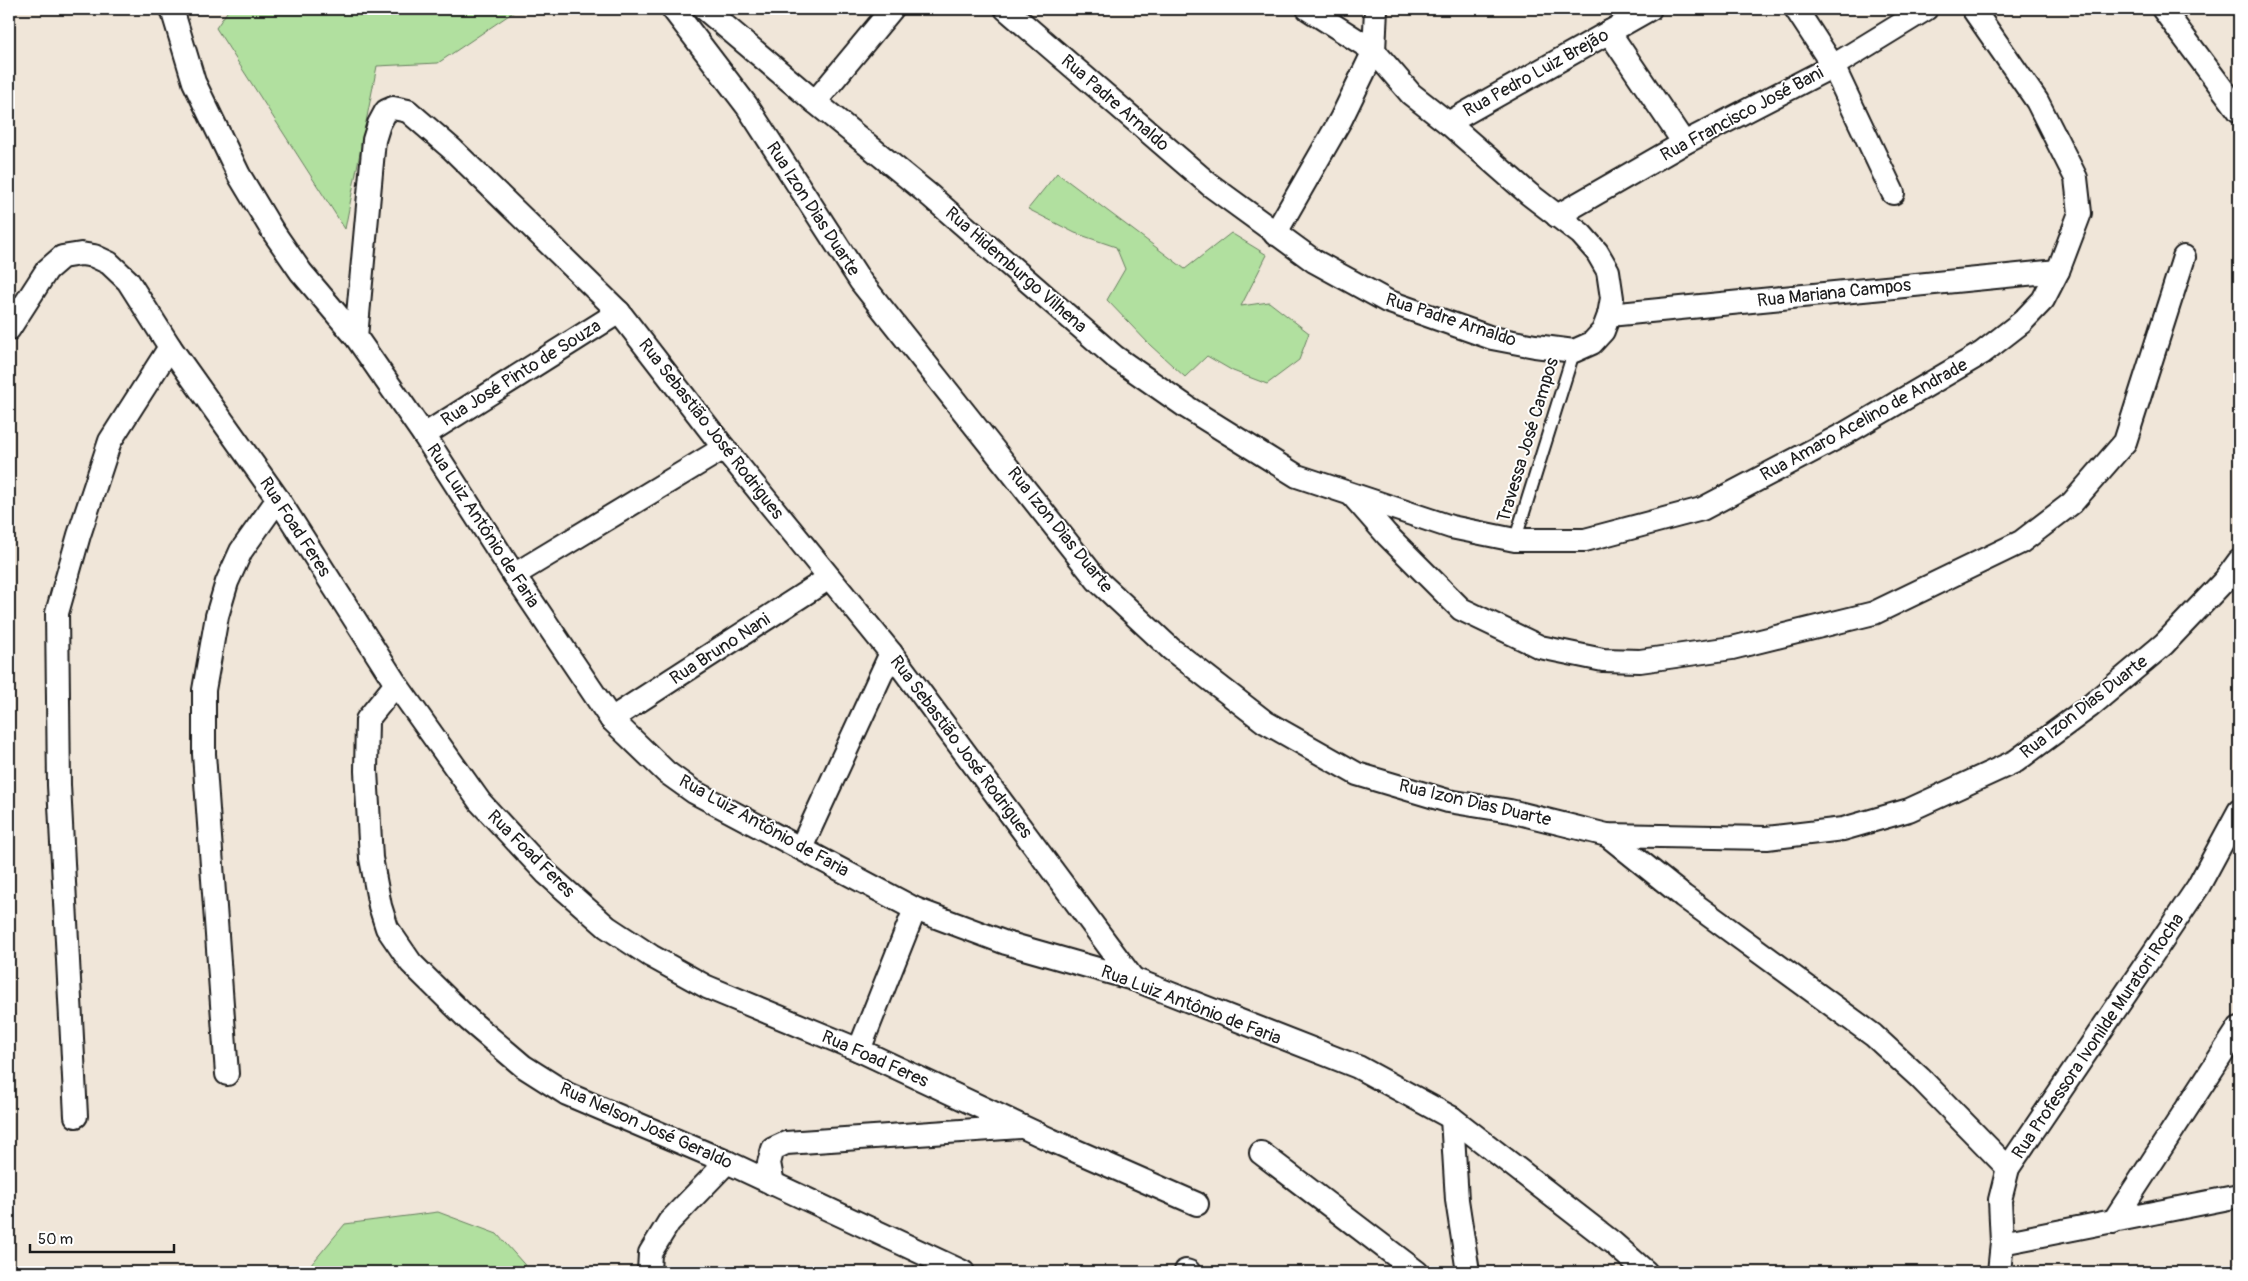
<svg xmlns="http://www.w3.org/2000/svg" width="2248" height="1281" font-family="Pangolin,sans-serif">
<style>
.green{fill:#b1e09f;stroke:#667e5e}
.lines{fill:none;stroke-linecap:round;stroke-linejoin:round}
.lane-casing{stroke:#1c1c1c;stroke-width:15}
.street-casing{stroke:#1c1c1c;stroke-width:26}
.lane{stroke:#fff;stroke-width:11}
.street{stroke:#fff;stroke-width:22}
.labels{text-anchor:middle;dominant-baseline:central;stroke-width:4;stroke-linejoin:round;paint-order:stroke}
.street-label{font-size:18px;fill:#1c1c1c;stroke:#fff}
</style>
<rect width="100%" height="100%" fill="#f0e6d9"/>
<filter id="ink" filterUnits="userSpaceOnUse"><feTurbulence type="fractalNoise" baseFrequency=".02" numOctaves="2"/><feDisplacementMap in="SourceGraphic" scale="10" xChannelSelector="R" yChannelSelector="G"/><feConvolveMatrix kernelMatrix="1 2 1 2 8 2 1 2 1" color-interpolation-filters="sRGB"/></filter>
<g filter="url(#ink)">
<g class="green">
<path d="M229,9H518L438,63L377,66L345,229L216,28Z"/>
<path d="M1057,173L1185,269L1231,233L1267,255L1241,306L1269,302L1309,333L1299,360L1267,384L1233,371L1207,356L1185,377L1150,345L1107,300L1125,269L1116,247L1075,233L1028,209Z"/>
<path d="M438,1212L497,1234L531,1272H305L345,1224Z"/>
</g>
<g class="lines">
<defs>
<path id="lane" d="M1515,540L1574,351"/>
<g id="street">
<path d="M172,9L194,82L239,175L272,230L301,272L356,337L424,435L514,575L611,719L666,772L694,792L915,909L1006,943L1133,979L1358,1067L1452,1118L1613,1243L1646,1272"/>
<path d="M673,9L747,106L861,282L1097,580L1171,649L1265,722L1357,774L1448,801L1510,811L1607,835L1767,838L1843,829L1909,810L2016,761L2089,707L2164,644L2225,580L2239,561"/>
<path d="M705,9L815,102L928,194L1115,357L1188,408L1297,476L1451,527L1515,540H1585L1702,509L1846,433L1982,353L2022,322L2043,300L2058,271L2080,213L2076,178L2037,101L1973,9"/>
<path d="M1006,9L1210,185L1314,261L1387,301L1492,338L1535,346L1574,351L1592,343L1603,331L1609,315L1612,298L1608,271L1597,252L1581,234L1529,194L1448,123L1411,94L1374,51L1308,9"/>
<path d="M1796,9L1833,66L1893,193"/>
<path d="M2163,9L2239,111"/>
<path d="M1609,32L1684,143"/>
<path d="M815,102L892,9"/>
<path d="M1448,123L1650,9"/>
<path d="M1557,216L1684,143L1833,66L1926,9"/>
<path d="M1275,234L1341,119L1374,51L1376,9"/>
<path d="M1609,315L2058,271"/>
<path d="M9,329L47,270L62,257L81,254L94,256L109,263L128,281L170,347L278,499L396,684L480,802L546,873L607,927L651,956L707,987L859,1050L1051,1140L1197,1204"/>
<path d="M356,337L374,140L379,124L386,111L393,108L408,111L452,149L619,312L724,448L891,653L1133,979"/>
<path d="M424,435L619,312"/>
<path d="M1352,495L1387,535L1461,609L1540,647L1603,660L1640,661L1732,648L1874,613L2021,542L2072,503L2125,442L2184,257"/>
<path d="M514,575L724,448"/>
<path d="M396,684L367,720L366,771L371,858L380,906L387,928L411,963L469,1020L523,1066L567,1094L727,1162L963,1272"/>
<path d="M611,719L829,578"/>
<path d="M1607,835L1683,896L1873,1035L1920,1078L2008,1168"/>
<path d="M801,848L891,653"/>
<path d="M859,1050L915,909"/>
<path d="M227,1074L204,754V690L217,616L227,582L241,551L278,499"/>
<path d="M76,1116L59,785L57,613L79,535L110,441L170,347"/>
<path d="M1452,1118L1457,1200L1468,1272"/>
<path d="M1261,1153L1417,1272"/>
<path d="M773,1184L769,1163L773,1149L786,1143L1020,1127"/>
<path d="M2113,1222L2239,1028"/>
<path d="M2002,1243L2239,1196"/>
<path d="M1186,1271L1189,1272"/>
<path d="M649,1272L650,1253L669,1222L727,1162"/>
<path d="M1999,1272L2002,1243L2000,1200L2008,1168L2198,887L2239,811"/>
</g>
</defs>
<use href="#lane" class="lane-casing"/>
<use href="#street" class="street-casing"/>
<use href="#lane" class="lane"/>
<use href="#street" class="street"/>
</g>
</g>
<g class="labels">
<g class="street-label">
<text transform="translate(1536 73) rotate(-29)">Rua Pedro Luiz Brejão</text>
<text transform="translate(1115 103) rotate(41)">Rua Padre Arnaldo</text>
<text transform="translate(1742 114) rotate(-28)">Rua Francisco José Bani</text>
<text transform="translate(813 209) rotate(57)">Rua Izon Dias Duarte</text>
<text transform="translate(1016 270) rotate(41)">Rua Hidemburgo Vilhena</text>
<text transform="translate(1834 293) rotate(-6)">Rua Mariana Campos</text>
<text transform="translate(1451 320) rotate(18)">Rua Padre Arnaldo</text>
<text transform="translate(521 373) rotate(-32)">Rua José Pinto de Souza</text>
<text transform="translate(1864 420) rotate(-29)">Rua Amaro Acelino de Andrade</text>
<text transform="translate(711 429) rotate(52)">Rua Sebastião José Rodrigues</text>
<text transform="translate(1528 440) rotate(-73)">Travessa José Campos</text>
<text transform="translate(483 526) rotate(57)">Rua Luiz Antônio de Faria</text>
<text transform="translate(295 527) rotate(57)">Rua Foad Feres</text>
<text transform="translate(1060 530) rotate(51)">Rua Izon Dias Duarte</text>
<text transform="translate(720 649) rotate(-33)">Rua Bruno Nani</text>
<text transform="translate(2084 707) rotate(-38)">Rua Izon Dias Duarte</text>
<text transform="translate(961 747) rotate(53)">Rua Sebastião José Rodrigues</text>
<text transform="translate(1475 803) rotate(13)">Rua Izon Dias Duarte</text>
<text transform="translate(764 826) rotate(29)">Rua Luiz Antônio de Faria</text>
<text transform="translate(531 854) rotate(45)">Rua Foad Feres</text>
<text transform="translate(1191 1005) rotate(21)">Rua Luiz Antônio de Faria</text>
<text transform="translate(2098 1036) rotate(-56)">Rua Professora Ivonilde Muratori Rocha</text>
<text transform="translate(875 1059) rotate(24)">Rua Foad Feres</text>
<text transform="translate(646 1126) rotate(24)">Rua Nelson José Geraldo</text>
</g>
</g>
<rect width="2248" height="1281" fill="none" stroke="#fff" stroke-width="30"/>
<rect x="15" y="15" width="2218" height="1251" fill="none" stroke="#1c1c1c" stroke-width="2" filter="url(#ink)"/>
<path d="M30 1244v8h144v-8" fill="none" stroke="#1c1c1c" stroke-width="2.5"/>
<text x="38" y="1244" font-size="15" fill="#1c1c1c" stroke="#ffffff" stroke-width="4" paint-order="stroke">50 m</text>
</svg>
